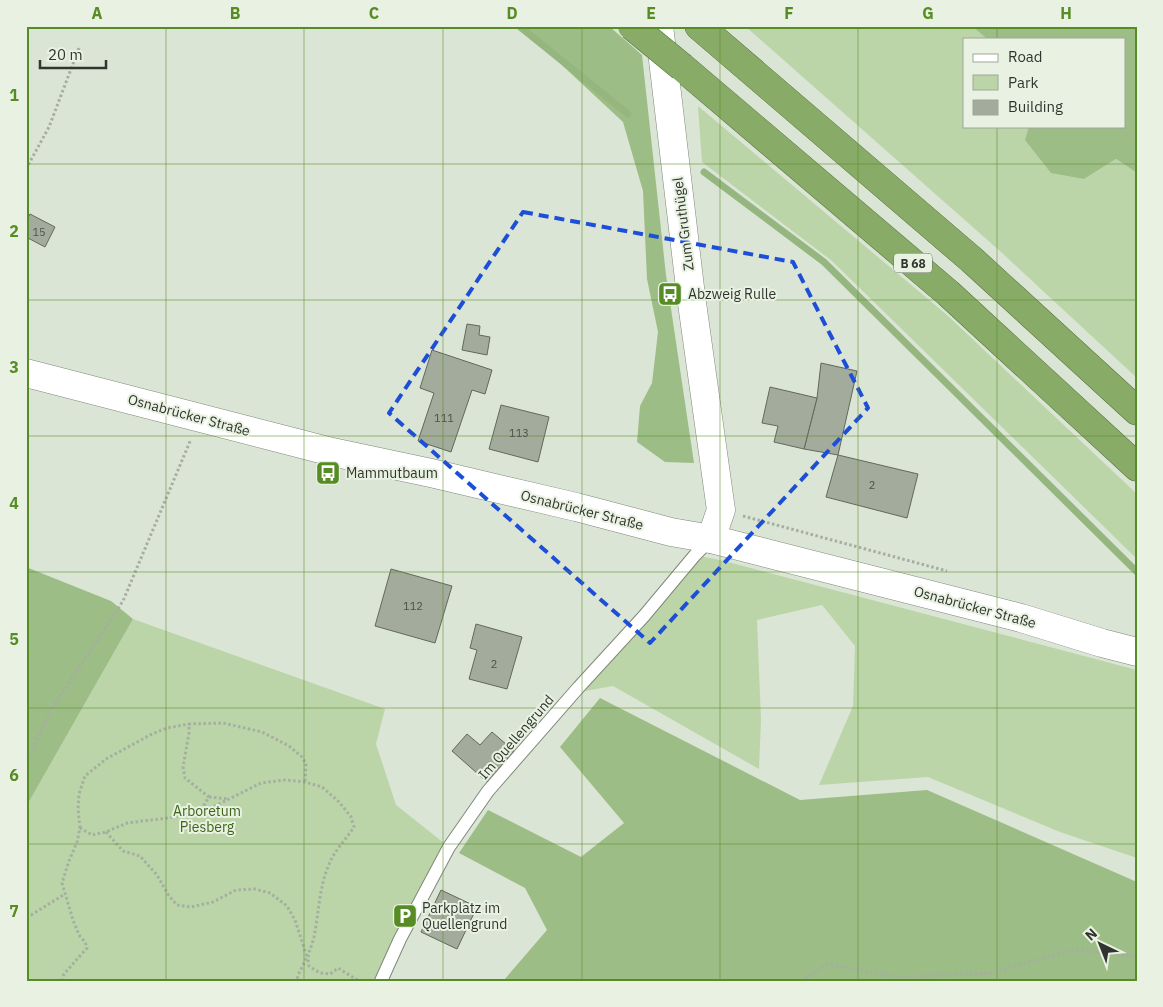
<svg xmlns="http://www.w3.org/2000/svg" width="1163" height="1007" font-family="'IBM Plex Sans',sans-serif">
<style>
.green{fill:#bbd5a9}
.forest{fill:#9dbd87}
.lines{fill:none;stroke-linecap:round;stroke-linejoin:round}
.stream{stroke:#96b680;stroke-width:7}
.building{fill:#a2ab9c;stroke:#61695b}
.service-casing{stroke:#7f8879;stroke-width:14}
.tertiary-casing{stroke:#7f8879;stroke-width:29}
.trunk-casing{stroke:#56753c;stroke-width:29}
.path{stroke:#a6aea1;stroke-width:3;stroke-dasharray:2.5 2.5;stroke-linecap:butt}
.service{stroke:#fff;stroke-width:12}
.tertiary{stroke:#fff;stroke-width:28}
.trunk{stroke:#88ac68;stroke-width:28}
.trunk-bridge-casing{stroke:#56753c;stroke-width:29;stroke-linecap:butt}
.trunk-bridge{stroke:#88ac68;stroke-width:28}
.marked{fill:none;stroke:#1d4ed8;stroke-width:4;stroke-dasharray:10 6;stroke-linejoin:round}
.grid{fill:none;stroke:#578b24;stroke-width:1;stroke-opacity:0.55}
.labels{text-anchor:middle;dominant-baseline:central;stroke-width:4;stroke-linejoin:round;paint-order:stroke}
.number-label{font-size:11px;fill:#4d524a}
.shield{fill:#e9f2e2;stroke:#686e65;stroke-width:1}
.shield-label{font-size:12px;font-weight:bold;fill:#31352f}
.street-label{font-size:14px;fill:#31352f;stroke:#e9f2e2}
.poi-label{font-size:14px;fill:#31352f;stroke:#e9f2e2;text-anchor:start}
.park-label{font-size:14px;fill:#3e6419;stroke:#e9f2e2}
.neatline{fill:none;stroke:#578b24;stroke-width:2}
.grid-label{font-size:16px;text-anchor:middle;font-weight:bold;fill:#578b24}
</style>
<rect width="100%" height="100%" fill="#dbe5d5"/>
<g class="green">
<path d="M745,26H972L987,39H964V126H1029L1026,140L1084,179L1116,159L1137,173V378L1001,252Z"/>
<path d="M698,106L947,315L1137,494V559L832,261L702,162Z"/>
<path d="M695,555L724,561L1137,670V858L1060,832L928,777L819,785L853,706L855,646L822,605L757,620L761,720L759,769L613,686L574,693Z"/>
<path d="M133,619L385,709L376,744L396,805L449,847L381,981H26V807Z"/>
</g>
<g class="forest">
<path d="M520,26H609L642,55L666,275L694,463L665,462L637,442L640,406L652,383L658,332L647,279L643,191L623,122Z"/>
<path d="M972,26H1137V173L1116,159L1084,179L1051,173L1025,140L1029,126H1124V39H987Z"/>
<path d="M26,567L111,601L133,619L26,807Z"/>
<path d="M600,698L800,800L927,790L1137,882V981H502L504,980L547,930L525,888L459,853L488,810L581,857L624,823L560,747Z"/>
</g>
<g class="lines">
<g class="stream">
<path d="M519,26L628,114"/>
<path d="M704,172L824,262L1137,572"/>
</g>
</g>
<g class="building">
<path d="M30,214L55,227L45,247L26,237V222Z"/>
<path d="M467,324L480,326L479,335L490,337L487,355L462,350Z"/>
<path d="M432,350L492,370L485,394L472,390L451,452L418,441L434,393L420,388Z"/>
<path d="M821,363L857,371L838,455L804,449L817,398Z"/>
<path d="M770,387L817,398L804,449L774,442L778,426L762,423Z"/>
<path d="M501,405L549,417L538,462L489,449Z"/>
<path d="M838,455L918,474L907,518L826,497Z"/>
<path d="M391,569L452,586L435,643L375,626Z"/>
<path d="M476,624L522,637L507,689L469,679L477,650L470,648Z"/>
<path d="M492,732L514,751L487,782L452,751L467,734L480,745Z"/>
<path d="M441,890L477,907L457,949L421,932Z"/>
</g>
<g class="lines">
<defs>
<path id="service" d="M381,981L400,939L449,847L488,791L578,688L644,616L695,555L711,539"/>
<g id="tertiary">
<path d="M659,26L691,296L721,510L711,539"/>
<path d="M26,373L332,452L431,473L576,507L671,532L711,539L1021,618L1102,643L1137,652"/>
</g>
<g id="trunk">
<path d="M699,26L972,260L1137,411"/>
<path d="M682,67L948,293L1137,467"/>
</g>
</defs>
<use href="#service" class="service-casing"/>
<use href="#tertiary" class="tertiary-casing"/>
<use href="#trunk" class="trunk-casing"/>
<g class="path">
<path d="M26,169L49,127L79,48"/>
<path d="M743,516L947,571"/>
<path d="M26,763L51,710L123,601L191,439"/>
<path d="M209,797L228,799"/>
<path d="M201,810L209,797L185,778L183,767L189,733V724L223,723L262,732L289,746L301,756L306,763L305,782"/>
<path d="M80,828L78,809L79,794L85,776L106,759L152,734L167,728L189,724"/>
<path d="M106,832L123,851L140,856L157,875L169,896L177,905L191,907L213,902L236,890L255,889L270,893L287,906L295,920L307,957L298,975L297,981"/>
<path d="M26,914L31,915L65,894"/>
<path d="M62,981L64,974L87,948L85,942L79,935L73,920L62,883L69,861L77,842L80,828L92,835L106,832L127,823L168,818L192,813L215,806L261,783L285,780L305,782L322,787L338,801L344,808L351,817L354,827C347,838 335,850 330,862C319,886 319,912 314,937C311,950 306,953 309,966L320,973L330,974L338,968L359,981"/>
<path d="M801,981L827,964L898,977L991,973L1073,950L1137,957"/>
</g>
<use href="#service" class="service"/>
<use href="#tertiary" class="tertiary"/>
<use href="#trunk" class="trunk"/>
<defs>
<path id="trunk-bridge" d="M632,26L682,67"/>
</defs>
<use href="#trunk-bridge" class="trunk-bridge-casing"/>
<use href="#trunk-bridge" class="trunk-bridge"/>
</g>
<path class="marked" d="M523,212L793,262L868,408L650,643L389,413Z"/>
<path class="grid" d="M166,26V981M304,26V981M443,26V981M582,26V981M720,26V981M858,26V981M997,26V39M997,126V981M26,164H1137M26,300H1137M26,436H1137M26,572H1137M26,708H1137M26,844H1137"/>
<defs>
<symbol id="bus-square" viewBox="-11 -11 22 22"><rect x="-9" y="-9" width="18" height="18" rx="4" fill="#578b24" stroke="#e9f2e2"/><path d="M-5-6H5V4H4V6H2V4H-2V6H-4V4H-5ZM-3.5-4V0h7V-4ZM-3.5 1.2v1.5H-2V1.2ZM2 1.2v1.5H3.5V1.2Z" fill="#fff"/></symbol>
<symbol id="parking-square" viewBox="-11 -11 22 22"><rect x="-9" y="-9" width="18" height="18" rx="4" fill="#578b24" stroke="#e9f2e2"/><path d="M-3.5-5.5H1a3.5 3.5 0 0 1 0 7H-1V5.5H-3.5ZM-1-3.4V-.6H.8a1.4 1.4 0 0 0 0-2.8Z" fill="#fff"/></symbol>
</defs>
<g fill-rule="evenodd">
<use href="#bus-square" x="656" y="280" width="28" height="28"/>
<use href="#bus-square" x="314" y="459" width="28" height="28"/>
<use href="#parking-square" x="391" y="902" width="28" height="28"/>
</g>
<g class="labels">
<g class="number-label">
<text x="39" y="232">15</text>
<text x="444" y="418">111</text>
<text x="519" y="433">113</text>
<text x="872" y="485">2</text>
<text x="413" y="606">112</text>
<text x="494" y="664">2</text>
</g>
<rect class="shield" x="894" y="253.5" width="38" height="19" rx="4"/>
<g class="shield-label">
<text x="913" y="263">B 68</text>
</g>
<g class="street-label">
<text transform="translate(683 224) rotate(-97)">Zum Gruthügel</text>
<text transform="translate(189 415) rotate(15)">Osnabrücker Straße</text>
<text transform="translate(582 510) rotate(14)">Osnabrücker Straße</text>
<text transform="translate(975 607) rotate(15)">Osnabrücker Straße</text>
<text transform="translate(516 737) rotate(-49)">Im Quellengrund</text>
</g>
<g class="poi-label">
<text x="688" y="294">Abzweig Rulle</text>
<text x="346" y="473">Mammutbaum</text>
<text x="422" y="908">Parkplatz im<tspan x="422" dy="16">Quellengrund</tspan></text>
</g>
<g class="park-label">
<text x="207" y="811">Arboretum<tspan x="207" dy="16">Piesberg</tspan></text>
</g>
</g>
<rect width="1163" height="1007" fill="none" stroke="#e9f2e2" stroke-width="55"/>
<rect x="963" y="38" width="162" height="90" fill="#e9f2e2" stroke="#9fa69a"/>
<rect x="973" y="54" width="25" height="8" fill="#ffffff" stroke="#9fa69a"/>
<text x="1008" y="62" font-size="15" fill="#31352f">Road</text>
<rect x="973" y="75" width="25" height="15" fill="#bbd5a9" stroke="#9fa69a"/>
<text x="1008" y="88" font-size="15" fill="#31352f">Park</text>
<rect x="973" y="100" width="25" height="15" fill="#a2ab9c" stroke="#9fa69a"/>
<text x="1008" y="112" font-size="15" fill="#31352f">Building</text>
<g transform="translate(1100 944) rotate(317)" stroke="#e9f2e2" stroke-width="4" paint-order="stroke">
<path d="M0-4L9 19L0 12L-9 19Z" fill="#31352f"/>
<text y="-8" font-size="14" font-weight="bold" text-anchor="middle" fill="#31352f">N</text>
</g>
<path d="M40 60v8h66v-8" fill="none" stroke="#31352f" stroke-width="2.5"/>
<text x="48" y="60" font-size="15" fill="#31352f" stroke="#e9f2e2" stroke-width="4" paint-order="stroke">20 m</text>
<rect x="28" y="28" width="1108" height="952" class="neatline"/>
<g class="grid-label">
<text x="97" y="19">A</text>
<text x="235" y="19">B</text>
<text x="374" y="19">C</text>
<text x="512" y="19">D</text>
<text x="651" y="19">E</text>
<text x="789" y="19">F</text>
<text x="928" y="19">G</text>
<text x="1066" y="19">H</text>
<text x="14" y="101">1</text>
<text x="14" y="237">2</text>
<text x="14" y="373">3</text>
<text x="14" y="509">4</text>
<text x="14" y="645">5</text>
<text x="14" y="781">6</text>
<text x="14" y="917">7</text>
</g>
</svg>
